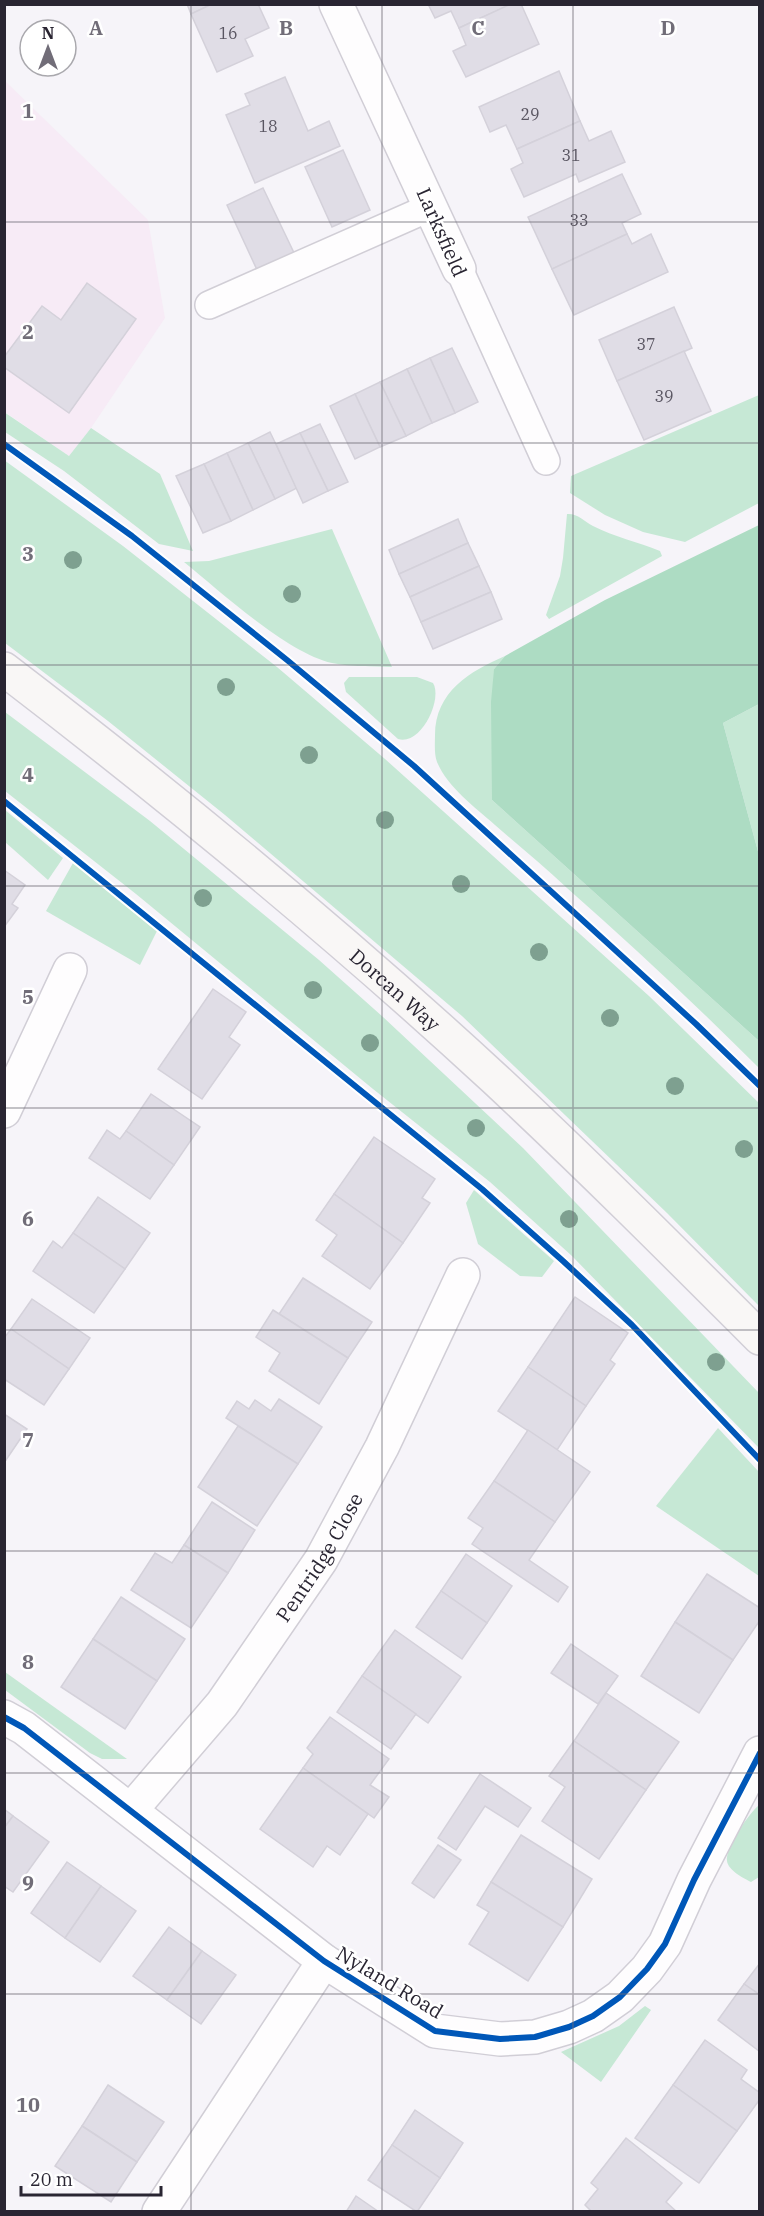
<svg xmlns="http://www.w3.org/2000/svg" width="764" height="2216" font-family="'IBM Plex Serif',serif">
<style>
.commercial{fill:#f7ebf6}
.green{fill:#c6e8d5}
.forest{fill:#addcc3}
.building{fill:#e0dde6;stroke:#d4d1da;stroke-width:1.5}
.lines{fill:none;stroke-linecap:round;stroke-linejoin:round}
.service-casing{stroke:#d1ced6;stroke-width:30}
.minor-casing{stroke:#d1ced6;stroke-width:36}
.secondary-casing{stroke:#d1ced6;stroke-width:36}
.service{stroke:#fefdfe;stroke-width:27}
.minor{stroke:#fefdfe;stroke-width:33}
.secondary{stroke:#f9f7f6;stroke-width:33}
.cycleway-casing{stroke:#fff;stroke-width:10}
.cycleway{stroke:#0057b8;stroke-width:6}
.tree{fill:#7ea090}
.grid{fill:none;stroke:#716d78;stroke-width:1.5;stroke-opacity:0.55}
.labels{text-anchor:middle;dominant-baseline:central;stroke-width:5;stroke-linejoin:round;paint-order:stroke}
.number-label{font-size:16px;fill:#595561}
.street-label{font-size:20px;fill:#292532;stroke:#fff}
.grid-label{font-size:20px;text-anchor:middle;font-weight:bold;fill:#716d78;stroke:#fff;stroke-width:5;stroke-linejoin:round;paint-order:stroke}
</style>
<rect width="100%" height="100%" fill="#f6f4f9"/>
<path class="commercial" d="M4,80L148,220L165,318L91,428L69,456L5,412Z"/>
<g class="green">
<path d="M759,395V503L685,542L643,532L605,515L570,493L571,476Z"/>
<path d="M4,412L69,456L91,428L160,474L193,551L159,544L64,471L5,432Z"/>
<path d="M4,460L123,546L277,667L385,759L649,996L759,1103V1306L667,1213L462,1016L225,815L108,721L5,643Z"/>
<path d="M567,514C577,513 584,521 593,526C614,537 638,542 660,551L662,556L549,619L546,615L560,576L563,558Z"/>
<path d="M332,529L392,667C372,666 351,667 332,663C287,653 221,592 184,562L209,561Z"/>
<path d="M505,656L494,669L492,800L759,1041V1068C697,1006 633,946 567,888C544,866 519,846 495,825C475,807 448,788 437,762C434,754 435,743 435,735C435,692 470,671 505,656Z"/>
<path d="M349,677H417L433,683C443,699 421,746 398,739L346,692L344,683Z"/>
<path d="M759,704V855L723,723Z"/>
<path d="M5,712L150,821L319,960L383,1017L523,1148L759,1393V1448L572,1256L490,1182L373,1089L136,894L5,791Z"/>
<path d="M5,810L63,858L48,880L5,842Z"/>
<path d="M73,863L157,931L140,965L46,911Z"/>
<path d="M474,1190L554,1261L542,1277L520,1276L478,1244L466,1203Z"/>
<path d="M718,1428L759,1472V1576L656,1506Z"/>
<path d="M5,1672L127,1759H102L90,1753L5,1690Z"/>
<path d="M759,1805V1877L751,1882C743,1878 728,1870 727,1861C725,1848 750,1812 759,1805Z"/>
<path d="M645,2006L651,2010L601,2082L561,2052L619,2026Z"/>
</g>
<path class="forest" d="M759,525V704L723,723L759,855V1041L492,800L491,702L494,669L505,656L605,600Z"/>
<g class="building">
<path d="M187,4H212L191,14Z"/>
<path d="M212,4H258L269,28L245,39L253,56L217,72L191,14Z"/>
<path d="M428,4H511L459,28L451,11L435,18Z"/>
<path d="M511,4H521L539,44L466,77L453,51L466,45L459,28Z"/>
<path d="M559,71L580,121L517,149L506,125L490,132L479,107Z"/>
<path d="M285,77L308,131L329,121L340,146L255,183L226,115L250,105L245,94Z"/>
<path d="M580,121L589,141L611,131L625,162L579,182L576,174L524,197L511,169L523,163L517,149Z"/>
<path d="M343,150L370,210L332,227L305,167Z"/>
<path d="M622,174L641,214L622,223L627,234L552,269L528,217Z"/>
<path d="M263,188L295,255L258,272L227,205Z"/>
<path d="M627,234L632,244L651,234L668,272L574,315L552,269Z"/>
<path d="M87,283L136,319L69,413L4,367V357L42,306L61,320Z"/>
<path d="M674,307L692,348L617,381L599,340Z"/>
<path d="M452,348L478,402L455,413L430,358Z"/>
<path d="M684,351L711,411L644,440L617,381Z"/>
<path d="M430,358L455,413L432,423L407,369Z"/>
<path d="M407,369L432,423L406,436L380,382Z"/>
<path d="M380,382L406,436L380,447L355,394Z"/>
<path d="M355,394L380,447L355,459L330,406Z"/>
<path d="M320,424L348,482L328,491L300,433Z"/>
<path d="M270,432L297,488L275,499L248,443Z"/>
<path d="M300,433L328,491L303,503L276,444Z"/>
<path d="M248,443L275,499L253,510L227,453Z"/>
<path d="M227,453L253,510L231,521L204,464Z"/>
<path d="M204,464L231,521L203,533L176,476Z"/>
<path d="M458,519L468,543L399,574L389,550Z"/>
<path d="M468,543L479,566L410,597L399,574Z"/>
<path d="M479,566L491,592L421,622L410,597Z"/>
<path d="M491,592L502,619L433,649L421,622Z"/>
<path d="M4,870L25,885L12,904L18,908L4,927Z"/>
<path d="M213,989L246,1012L229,1037L240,1045L202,1099L158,1069Z"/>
<path d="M151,1094L200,1127L174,1165L126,1131Z"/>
<path d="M107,1130L120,1139L126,1131L174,1165L150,1199L89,1158Z"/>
<path d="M374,1137L435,1179L422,1198L430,1203L403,1243L334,1194Z"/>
<path d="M334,1194L403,1243L370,1289L322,1256L337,1235L316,1220Z"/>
<path d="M98,1197L150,1233L125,1269L73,1233Z"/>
<path d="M73,1233L125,1269L94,1313L33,1271L53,1241L62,1248Z"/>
<path d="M303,1278L372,1322L348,1358L279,1314Z"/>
<path d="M575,1297L628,1333L610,1360L615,1364L586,1406L528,1367Z"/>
<path d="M32,1299L90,1338L69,1369L11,1329Z"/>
<path d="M273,1310L348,1358L319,1404L269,1371L280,1353L256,1337Z"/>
<path d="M11,1329L69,1369L44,1405L4,1379V1338Z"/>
<path d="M528,1367L586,1406L557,1450L498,1411Z"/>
<path d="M279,1399L322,1427L298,1464L226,1418L237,1401L249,1409L255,1400L271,1411Z"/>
<path d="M4,1414L27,1429L6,1460L4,1459Z"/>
<path d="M238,1426L298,1464L257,1526L198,1487Z"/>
<path d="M528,1430L590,1472L555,1522L494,1481Z"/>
<path d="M494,1481L555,1522L529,1560L568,1587L558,1602L472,1544L483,1528L468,1518Z"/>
<path d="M212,1502L255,1530L228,1573L184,1545Z"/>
<path d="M184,1545L228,1573L191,1628L131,1590L155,1553L172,1563Z"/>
<path d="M466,1554L512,1586L487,1623L441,1591Z"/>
<path d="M707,1574L760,1608V1620L733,1660L675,1622Z"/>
<path d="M441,1591L487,1623L462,1659L416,1627Z"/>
<path d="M121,1597L185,1639L157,1681L93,1639Z"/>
<path d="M675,1622L733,1660L699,1713L641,1676Z"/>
<path d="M395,1630L461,1677L428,1723L362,1676Z"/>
<path d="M93,1639L157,1681L125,1729L61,1687Z"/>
<path d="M571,1644L618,1676L598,1704L551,1673Z"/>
<path d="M362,1676L416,1714L391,1749L337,1712Z"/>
<path d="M606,1693L679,1742L646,1790L574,1741Z"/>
<path d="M330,1717L389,1759L370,1785L389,1797L374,1818L303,1768L313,1754L307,1748Z"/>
<path d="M574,1741L646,1790L599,1859L542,1821L565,1787L549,1776Z"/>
<path d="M303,1768L368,1814L340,1855L327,1846L313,1867L260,1829Z"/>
<path d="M480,1774L531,1808L518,1827L485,1806L456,1850L438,1838Z"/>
<path d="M4,1809L13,1816L4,1828Z"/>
<path d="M13,1816L49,1842L13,1892L4,1886V1828Z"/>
<path d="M521,1835L592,1879L563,1927L491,1882Z"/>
<path d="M438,1845L461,1860L434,1898L412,1883Z"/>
<path d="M67,1862L101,1886L65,1938L31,1913Z"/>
<path d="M491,1882L563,1927L528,1981L469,1944L489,1912L477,1905Z"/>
<path d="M101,1886L136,1911L100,1962L65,1938Z"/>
<path d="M169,1927L202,1951L167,2000L133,1976Z"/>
<path d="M202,1951L236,1975L201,2024L167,2000Z"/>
<path d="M760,1963V1995L744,1984Z"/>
<path d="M744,1984L760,1995L759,2051L718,2020Z"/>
<path d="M705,2040L747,2070L741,2079L760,2093V2099L737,2131L673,2085Z"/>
<path d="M108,2085L164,2122L137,2162L82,2126Z"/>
<path d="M673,2085L737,2131L699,2183L635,2138Z"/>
<path d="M415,2110L463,2143L440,2178L392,2145Z"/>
<path d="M82,2126L137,2162L111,2202L55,2166Z"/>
<path d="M626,2138L682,2183L666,2202L677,2212H592L585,2205L598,2189L591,2183Z"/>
<path d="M392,2145L440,2178L417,2212L368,2180Z"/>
<path d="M356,2196L379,2212H346Z"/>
</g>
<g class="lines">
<defs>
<g id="service">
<path d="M459,269L546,461"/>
<path d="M209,305L431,207"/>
</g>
<g id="minor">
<path d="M336,4L459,269"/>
<path d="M4,1111L70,970"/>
<path d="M4,1717L24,1728L324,1961L435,2031L500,2039L535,2037L569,2027L593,2016L620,1997L647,1969L665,1944L694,1880L760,1753"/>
<path id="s1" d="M131,1810L222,1704L321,1560L382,1447L463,1275"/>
<path d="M159,2212L324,1961"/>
</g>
<g id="secondary">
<path id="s2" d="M4,669C174,799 338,934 495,1079C585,1163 672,1250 760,1338"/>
</g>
</defs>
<use href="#service" class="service-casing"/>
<use href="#minor" class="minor-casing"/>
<use href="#secondary" class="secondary-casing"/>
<use href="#service" class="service"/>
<use href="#minor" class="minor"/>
<use href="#secondary" class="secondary"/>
<defs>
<g id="cycleway">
<path d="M4,444L132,536L287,660L414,766L696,1024L760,1086"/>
<path d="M4,801L482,1189L563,1261L632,1325L760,1460"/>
<path d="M4,1717L24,1728L324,1961L435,2031L500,2039L535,2037L569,2027L593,2016L620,1997L647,1969L665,1944L694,1880L760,1753"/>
</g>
</defs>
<use href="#cycleway" class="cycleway-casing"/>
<use href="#cycleway" class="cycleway"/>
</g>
<g class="tree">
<circle cx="73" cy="560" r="9"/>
<circle cx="292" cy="594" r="9"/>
<circle cx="226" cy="687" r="9"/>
<circle cx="309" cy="755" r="9"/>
<circle cx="385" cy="820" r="9"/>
<circle cx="461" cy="884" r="9"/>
<circle cx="203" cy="898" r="9"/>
<circle cx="539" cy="952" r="9"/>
<circle cx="313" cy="990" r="9"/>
<circle cx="610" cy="1018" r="9"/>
<circle cx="370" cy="1043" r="9"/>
<circle cx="675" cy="1086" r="9"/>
<circle cx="476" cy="1128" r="9"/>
<circle cx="744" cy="1149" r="9"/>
<circle cx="569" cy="1219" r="9"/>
<circle cx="716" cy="1362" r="9"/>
</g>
<path class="grid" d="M191,4V2212M382,4V2212M573,4V2212M4,222H760M4,443H760M4,665H760M4,886H760M4,1108H760M4,1330H760M4,1551H760M4,1773H760M4,1994H760"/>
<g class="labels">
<g class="number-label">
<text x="228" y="33">16</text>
<text x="530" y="114">29</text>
<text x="268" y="126">18</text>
<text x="571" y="155">31</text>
<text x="579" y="220">33</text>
<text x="646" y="344">37</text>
<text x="664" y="396">39</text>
</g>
<g class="street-label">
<text transform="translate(442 232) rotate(66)">Larksfield</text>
<text stroke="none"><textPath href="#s2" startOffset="506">Dorcan Way</textPath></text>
<text stroke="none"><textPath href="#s1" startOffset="316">Pentridge Close</textPath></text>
<text transform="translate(390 1982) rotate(31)">Nyland Road</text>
</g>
</g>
<g class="grid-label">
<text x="96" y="35">A</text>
<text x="286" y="35">B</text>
<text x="478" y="35">C</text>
<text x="668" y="35">D</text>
<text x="28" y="118">1</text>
<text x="28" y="339">2</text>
<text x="28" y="561">3</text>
<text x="28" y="782">4</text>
<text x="28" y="1004">5</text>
<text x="28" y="1226">6</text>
<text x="28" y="1447">7</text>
<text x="28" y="1669">8</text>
<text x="28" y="1890">9</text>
<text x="28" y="2112">10</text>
</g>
<rect width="764" height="2216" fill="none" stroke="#292532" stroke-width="12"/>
<g transform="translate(48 48)"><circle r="28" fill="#ffffff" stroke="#a9a8ad" stroke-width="1.5"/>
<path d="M0-4.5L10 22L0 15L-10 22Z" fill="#716d78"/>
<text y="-9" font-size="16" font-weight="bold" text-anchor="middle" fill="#292532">N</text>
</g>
<path d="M21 2186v9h140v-9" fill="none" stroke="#292532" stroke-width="3"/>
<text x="30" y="2186" font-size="18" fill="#292532" stroke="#ffffff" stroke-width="4.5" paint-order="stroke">20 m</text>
</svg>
